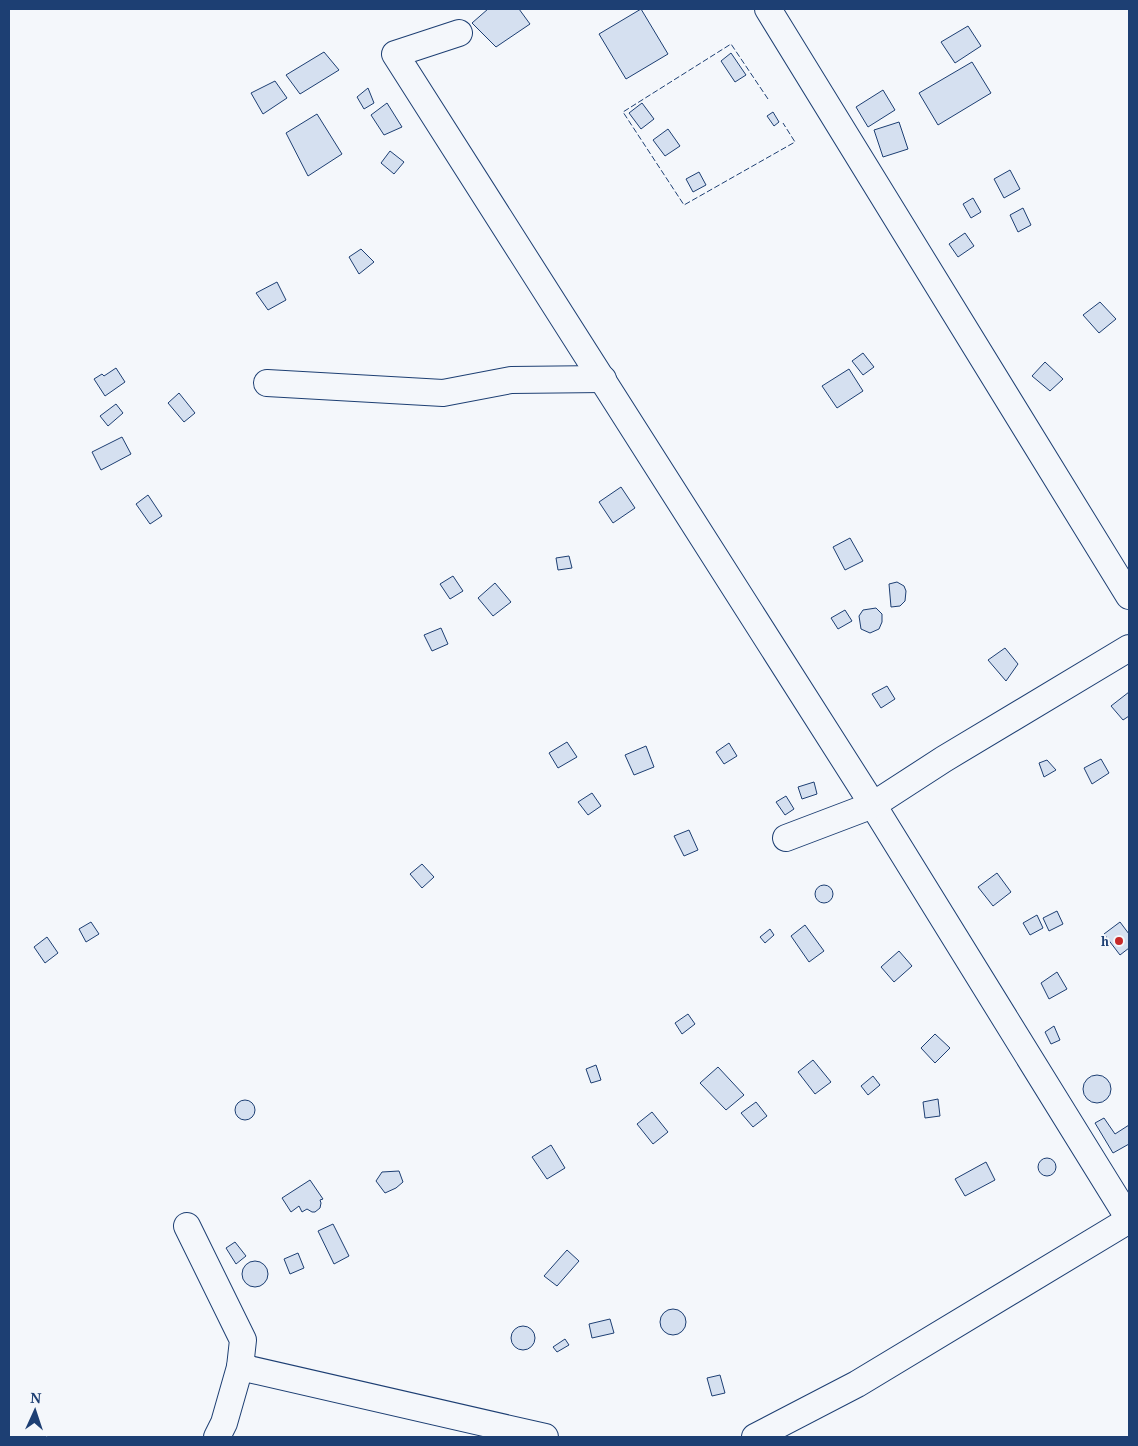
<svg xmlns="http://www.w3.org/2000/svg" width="1138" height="1446" font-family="'Noto Serif',serif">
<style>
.building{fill:#d5e0f0;stroke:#1d3f73}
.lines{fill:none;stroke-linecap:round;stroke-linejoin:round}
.street-casing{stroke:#1d3f73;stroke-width:28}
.street{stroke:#f4f7fb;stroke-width:26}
.fence{stroke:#1d3f73;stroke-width:1;stroke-dasharray:6 2.5;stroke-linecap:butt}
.poi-dot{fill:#c62828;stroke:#f4f7fb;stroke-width:2}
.labels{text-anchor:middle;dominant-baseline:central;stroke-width:4;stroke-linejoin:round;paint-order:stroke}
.poi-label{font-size:12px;font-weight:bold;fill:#1d3f73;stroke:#f4f7fb;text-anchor:end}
</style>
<rect width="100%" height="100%" fill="#f4f7fb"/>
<g class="building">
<path d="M488,9H519L530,24L496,47L472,23Z"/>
<path d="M641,9L668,54L626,79L599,34Z"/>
<path d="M968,26L981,46L955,63L941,42Z"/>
<path d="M324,52L339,70L300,94L286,75Z"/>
<path d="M731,53L746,75L735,82L721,61Z"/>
<path d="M972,62L991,93L938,125L919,93Z"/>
<path d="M275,81L287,98L263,114L251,93Z"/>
<path d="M368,88L374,103L364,109L357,97Z"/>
<path d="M883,90L895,110L868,127L856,107Z"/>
<path d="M387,103L402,127L384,135L371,115Z"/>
<path d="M642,103L654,119L641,129L629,113Z"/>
<path d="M773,112L779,122L774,126L767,116Z"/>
<path d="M317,114L342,154L308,176L286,133Z"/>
<path d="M899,122L908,149L883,157L874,130Z"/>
<path d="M668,129L680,146L665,156L653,140Z"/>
<path d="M390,151L404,162L394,174L381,163Z"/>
<path d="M1010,170L1020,189L1004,198L994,179Z"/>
<path d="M699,172L706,185L693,192L686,179Z"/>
<path d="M973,198L981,212L971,218L963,204Z"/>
<path d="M1023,208L1031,225L1018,232L1010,215Z"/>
<path d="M965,233L974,246L958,257L949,244Z"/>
<path d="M361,249L374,262L359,274L349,257Z"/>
<path d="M277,282L286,300L268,310L256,293Z"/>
<path d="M1100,302L1116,319L1099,333L1083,315Z"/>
<path d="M863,353L874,367L863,375L852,361Z"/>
<path d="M1045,362L1063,379L1050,391L1032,376Z"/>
<path d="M116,368L125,382L105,396L94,379L102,374L104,376Z"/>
<path d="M849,369L863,391L837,408L822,386Z"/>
<path d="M179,393L195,413L184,422L168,403Z"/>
<path d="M116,404L123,413L108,426L100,416Z"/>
<path d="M122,437L131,454L101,470L92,452Z"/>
<path d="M621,487L635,508L613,523L599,502Z"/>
<path d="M148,495L162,516L150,524L136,504Z"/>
<path d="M850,538L863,561L845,570L833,547Z"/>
<path d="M569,556L572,568L558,570L556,558Z"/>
<path d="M453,576L463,591L450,599L440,584Z"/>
<path d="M897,582L904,586L906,591L905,601L900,606L891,607L889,584Z"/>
<path d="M495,583L511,602L493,616L478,598Z"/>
<path d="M876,608L882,614V622L879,629L870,633L861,629L859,616L863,610Z"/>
<path d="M845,610L852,621L838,629L831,618Z"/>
<path d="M441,628L448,644L432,651L424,635Z"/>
<path d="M1005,648L1018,664L1006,681L988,660Z"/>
<path d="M887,686L895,699L881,708L872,694Z"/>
<path d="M1129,692V716L1123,720L1111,706Z"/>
<path d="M567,742L577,757L558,768L549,753Z"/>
<path d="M729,743L737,756L724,764L716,752Z"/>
<path d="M646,746L654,767L634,775L625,755Z"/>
<path d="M1101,759L1109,773L1092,784L1084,768Z"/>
<path d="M1047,760L1056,770L1044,777L1039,763Z"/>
<path d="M814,782L817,794L802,799L798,787Z"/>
<path d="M592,793L601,806L588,815L578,802Z"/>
<path d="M786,796L794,809L785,815L776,802Z"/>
<path d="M689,830L698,850L684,856L674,836Z"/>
<path d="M422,864L434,877L422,888L410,874Z"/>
<path d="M997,873L1011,892L993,906L978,887Z"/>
<circle cx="824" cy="894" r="9"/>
<path d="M1057,911L1063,924L1049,931L1043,918Z"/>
<path d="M1037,915L1043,928L1030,935L1023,923Z"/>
<path d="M91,922L99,934L86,942L79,929Z"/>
<path d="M1120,922L1129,934V948L1120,955L1104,934Z"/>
<path d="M805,925L824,951L809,962L791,936Z"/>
<path d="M770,929L774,935L765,943L760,937Z"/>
<path d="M47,937L58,953L45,963L34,947Z"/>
<path d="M899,951L912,966L894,982L881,967Z"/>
<path d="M1057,972L1067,989L1049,999L1041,983Z"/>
<path d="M688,1014L695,1024L682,1034L675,1023Z"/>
<path d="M1054,1026L1060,1040L1051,1044L1045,1032Z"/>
<path d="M935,1034L950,1048L935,1063L921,1048Z"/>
<path d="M813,1060L831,1082L815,1094L798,1072Z"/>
<path d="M596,1065L601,1080L591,1083L586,1069Z"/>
<path d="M718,1067L744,1095L726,1110L700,1083Z"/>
<circle cx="1097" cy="1089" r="14"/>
<path d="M873,1076L880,1085L868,1095L861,1086Z"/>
<path d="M938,1099L940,1116L925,1118L923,1102Z"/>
<circle cx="245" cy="1110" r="10"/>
<path d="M756,1102L767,1116L753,1127L741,1113Z"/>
<path d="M652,1112L668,1132L653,1144L637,1124Z"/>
<path d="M1104,1118L1115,1134L1129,1125V1144L1113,1153L1095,1123Z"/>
<path d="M551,1145L565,1168L547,1179L532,1157Z"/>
<circle cx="1047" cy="1167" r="9"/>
<path d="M986,1162L995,1180L965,1196L955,1179Z"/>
<path d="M399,1171L403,1182L396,1188L385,1193L376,1181L382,1172Z"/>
<path d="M310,1180L323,1199L320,1200L321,1203L320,1208L315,1212H312L307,1209L302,1212L299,1206L291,1212L282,1198Z"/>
<path d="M333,1224L349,1256L334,1264L318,1231Z"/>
<path d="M235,1242L246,1256L236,1264L226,1248Z"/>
<path d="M567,1250L579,1261L557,1286L544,1276Z"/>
<path d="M298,1253L304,1268L290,1274L284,1259Z"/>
<circle cx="255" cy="1274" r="13"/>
<circle cx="673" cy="1322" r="13"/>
<path d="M610,1319L614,1333L592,1338L589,1324Z"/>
<circle cx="523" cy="1338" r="12"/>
<path d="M565,1339L569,1345L557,1352L553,1347Z"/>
<path d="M720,1375L725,1393L712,1396L707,1378Z"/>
</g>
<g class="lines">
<defs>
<g id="street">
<path d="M768,9L1129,596"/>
<path d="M459,33L395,54L873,805L1129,1219"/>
<path d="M267,383L443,393L511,380L603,379"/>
<path d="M786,838L873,805L944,759L1129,648"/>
<path d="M187,1226L243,1340L240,1367L224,1423L217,1437"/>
<path d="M240,1367L545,1437"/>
<path d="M755,1437L857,1384L1129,1220"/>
</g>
</defs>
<use href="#street" class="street-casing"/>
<use href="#street" class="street"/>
<path class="fence" d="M768,99L731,44L623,112L684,205L795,142L783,123"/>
</g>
<circle class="poi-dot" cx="1119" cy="941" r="5"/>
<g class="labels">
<g class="poi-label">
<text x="1109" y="941">h</text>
</g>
</g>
<rect width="1138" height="1446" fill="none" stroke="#1d3f73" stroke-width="20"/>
<g transform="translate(35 1411) rotate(3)" stroke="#f4f7fb" stroke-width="4" paint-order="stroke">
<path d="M0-4L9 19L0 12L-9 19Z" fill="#1d3f73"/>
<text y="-8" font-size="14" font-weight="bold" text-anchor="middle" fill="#1d3f73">N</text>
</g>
</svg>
